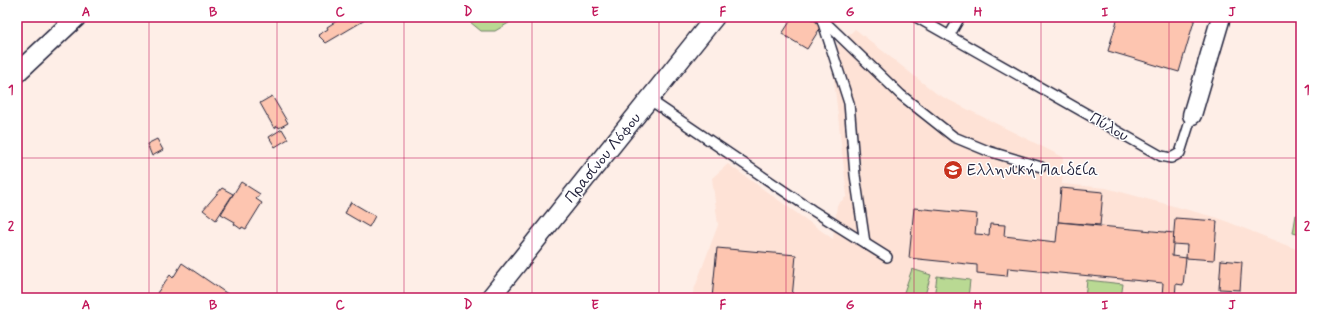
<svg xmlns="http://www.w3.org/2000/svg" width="1318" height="315" font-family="Mynerve,sans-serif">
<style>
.built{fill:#fee2d6}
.green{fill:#b9d993;stroke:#6e7e67}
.building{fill:#fdc5b0;stroke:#22223b}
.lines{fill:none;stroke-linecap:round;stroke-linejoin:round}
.lane-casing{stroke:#22223b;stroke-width:12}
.street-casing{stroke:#22223b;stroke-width:21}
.lane{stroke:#fff;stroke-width:9}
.street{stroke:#fff;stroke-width:18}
.grid{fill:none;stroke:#c2185b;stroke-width:1;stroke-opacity:0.55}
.labels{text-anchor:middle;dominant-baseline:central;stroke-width:3;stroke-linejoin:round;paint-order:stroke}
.street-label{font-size:16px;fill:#22223b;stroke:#fff}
.poi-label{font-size:16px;fill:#22223b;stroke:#fff;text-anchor:start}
.neatline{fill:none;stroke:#c2185b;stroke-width:1.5}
.grid-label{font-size:13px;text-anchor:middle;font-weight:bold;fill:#c2185b}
</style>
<rect width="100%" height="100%" fill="#feeee7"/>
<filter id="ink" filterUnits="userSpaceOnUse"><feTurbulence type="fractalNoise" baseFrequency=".025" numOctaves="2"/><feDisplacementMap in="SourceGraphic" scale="8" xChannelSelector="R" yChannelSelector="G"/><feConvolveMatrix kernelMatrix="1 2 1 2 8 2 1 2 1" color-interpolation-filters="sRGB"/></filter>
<g filter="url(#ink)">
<path class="built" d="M855,29L937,94L1063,157L1062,184L1106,188L1218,218L1301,251V298H691L718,225L712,178L728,164L833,239L837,205L847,196L831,53Z"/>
<g class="green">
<path d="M470,17H519L495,31H481L470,22Z"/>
<path d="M1296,215L1301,216V235L1293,233Z"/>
<path d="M912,269L931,275L924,298H902Z"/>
<path d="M937,276L970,280L968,298H934Z"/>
<path d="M1087,280L1123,284L1121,298H1085Z"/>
</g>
<g class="building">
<path d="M343,17H370L326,43L318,35L328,29L327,27Z"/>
<path d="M793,17H808L822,25L807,49L782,34Z"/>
<path d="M1118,17L1195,18L1179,72L1108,51Z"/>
<path d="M272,96L288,123L279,128L278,126L274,128L260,103Z"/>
<path d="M282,129L288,139L275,147L269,137Z"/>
<path d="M157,139L163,150L152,156L147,144Z"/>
<path d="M241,182L260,194L256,199L262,203L246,229L242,227L241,229L234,224L235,222L221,214Z"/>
<path d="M222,188L233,194L216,220L203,210Z"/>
<path d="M1061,188L1103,192L1100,225L1058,222Z"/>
<path d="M351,202L375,216L369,227L345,213Z"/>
<path d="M914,208L977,214L975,234L989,235L990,224L1005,225L1004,236L1056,242L1058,222L1174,233L1172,256L1186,258L1183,285L1176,284L1175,297L1162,296L1163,283L1008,268L1007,276L977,273V265L909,258Z"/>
<path d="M1175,218L1217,221L1214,260L1186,258L1187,245L1173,244Z"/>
<path d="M717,248L796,255L792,298H712Z"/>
<path d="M1221,260L1242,262L1240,290L1219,289Z"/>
<path d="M182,263L232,297L231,298H164L157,293L170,275L173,278Z"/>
</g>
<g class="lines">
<defs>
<g id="lane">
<path d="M916,17L1161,156L1171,158L1180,153L1192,115"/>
<path d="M821,18L901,95L954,137L988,151L1041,167"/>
<path d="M822,20L849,103L855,175L865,243"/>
<path d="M949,36L960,17"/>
<path d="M650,100L812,210L887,257"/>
</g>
<g id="street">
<path d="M17,73L77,17"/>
<path d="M1192,115L1221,17"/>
<path d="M490,298L715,17"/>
</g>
</defs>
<use href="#lane" class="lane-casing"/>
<use href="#street" class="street-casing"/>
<use href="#lane" class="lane"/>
<use href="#street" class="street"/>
</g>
</g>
<path class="grid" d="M149,17V298M277,17V298M404,17V298M532,17V298M659,17V298M786,17V298M914,17V298M1041,17V298M1169,17V298M17,158H1301"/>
<defs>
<symbol id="school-disc" viewBox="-11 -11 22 22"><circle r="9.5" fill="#c8321e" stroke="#fff"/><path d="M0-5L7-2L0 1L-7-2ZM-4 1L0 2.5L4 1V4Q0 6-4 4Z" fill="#fff"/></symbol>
</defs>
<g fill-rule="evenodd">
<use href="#school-disc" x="942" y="159" width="22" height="22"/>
</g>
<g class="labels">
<g class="street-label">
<text transform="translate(1109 127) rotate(30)">Πύλου</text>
<text transform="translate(603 158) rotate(-51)">Πρασίνου Λόφου</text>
</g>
<g class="poi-label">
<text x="967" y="170">Ελληνική Παιδεία</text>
</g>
</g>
<rect width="1318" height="315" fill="none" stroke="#fff" stroke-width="44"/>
<rect x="22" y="22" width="1274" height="271" class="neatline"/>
<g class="grid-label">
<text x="86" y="16">A</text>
<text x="213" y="16">B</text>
<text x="340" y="16">C</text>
<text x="468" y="16">D</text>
<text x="595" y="16">E</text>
<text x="723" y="16">F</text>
<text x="850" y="16">G</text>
<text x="978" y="16">H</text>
<text x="1105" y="16">I</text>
<text x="1232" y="16">J</text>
<text x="11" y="94">1</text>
<text x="1307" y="94">1</text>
<text x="11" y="230">2</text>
<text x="1307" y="230">2</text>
<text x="86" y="309">A</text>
<text x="213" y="309">B</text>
<text x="340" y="309">C</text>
<text x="468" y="309">D</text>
<text x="595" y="309">E</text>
<text x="723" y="309">F</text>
<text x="850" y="309">G</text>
<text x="978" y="309">H</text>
<text x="1105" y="309">I</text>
<text x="1232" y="309">J</text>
</g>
</svg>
